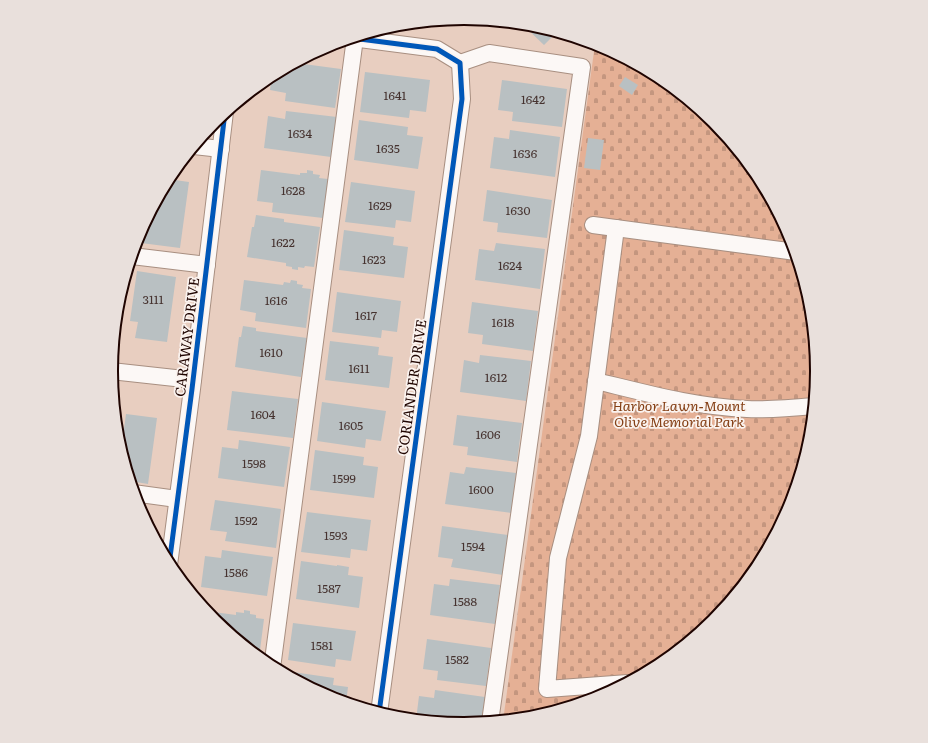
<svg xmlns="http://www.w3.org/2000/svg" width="928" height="743" font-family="Literata,serif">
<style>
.cemetery{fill:url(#cemetery-stones)}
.building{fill:#b9c0c2}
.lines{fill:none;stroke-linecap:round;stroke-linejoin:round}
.minor-casing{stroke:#a88f81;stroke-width:18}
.path{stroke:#d5ccc8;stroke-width:2.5;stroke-dasharray:1 3;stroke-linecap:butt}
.minor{stroke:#fcf8f6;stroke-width:16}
.cycleway-casing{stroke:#fbf3ef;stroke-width:8}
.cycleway{stroke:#0057b8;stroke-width:5}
.labels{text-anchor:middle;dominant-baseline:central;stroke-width:3.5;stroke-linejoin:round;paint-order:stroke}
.number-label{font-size:12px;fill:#463330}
.street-label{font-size:14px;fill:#1f0400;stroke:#fbf3ef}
.park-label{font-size:14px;font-style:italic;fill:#854016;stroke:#fbf3ef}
.rim{fill:none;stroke:#1f0400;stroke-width:2}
</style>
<defs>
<pattern id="cemetery-stones" width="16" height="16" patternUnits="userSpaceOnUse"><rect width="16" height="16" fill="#e5b095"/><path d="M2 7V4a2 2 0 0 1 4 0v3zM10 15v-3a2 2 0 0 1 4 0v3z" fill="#c4967f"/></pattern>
</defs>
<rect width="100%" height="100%" fill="#e8cec0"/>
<path class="cemetery" d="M595,44L599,45L661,78L714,122L758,175L791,236L811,303L817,372L811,441L790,507L758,568L714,622L660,666L599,698L533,718L503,721Z"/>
<g class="building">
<path d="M522,24L533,25L559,33L558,34L556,33L544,45Z"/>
<path d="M296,63L341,69L335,108L285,101L286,93L270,90L272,75Z"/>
<path d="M365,72L430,80L426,112L410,110L409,118L360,112Z"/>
<path d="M625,77L638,85L632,95L619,86Z"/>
<path d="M502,80L567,89L562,127L512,121L513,112L498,110Z"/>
<path d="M286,111L337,117L331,157L264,148L268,116L285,119Z"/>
<path d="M359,120L408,127L407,135L423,137L418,169L354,160Z"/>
<path d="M510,130L560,137L555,177L490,168L494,137L509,139Z"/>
<path d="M588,138L604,140L600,170L584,168Z"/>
<path d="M261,170L300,175V173H307V170L313,171V174L320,175L319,178L328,179L323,218L272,212L273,203L257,201Z"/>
<path d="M168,179L189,182L180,248L141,243L144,225Z"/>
<path d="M351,182L415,191L411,222L396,220L395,228L345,222Z"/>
<path d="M487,190L552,200L547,238L497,232L498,223L483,221Z"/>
<path d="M256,215L284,219V222L320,227L314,267L305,266L304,268L298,267V270L292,269V267L286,266V263L247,257L252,227H254Z"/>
<path d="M344,230L394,237L393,245L408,247L404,278L339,270Z"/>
<path d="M496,243L545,249L540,289L475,280L479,249L494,251Z"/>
<path d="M127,271H128L123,307H121L120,320L116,319L117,302Z"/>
<path d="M137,271L176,277L167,342L135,338L138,322L130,321Z"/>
<path d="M244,280L283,285L284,282L290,283L291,280L297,281V284L303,285L302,288L311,289L306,328L255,321L256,313L240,310Z"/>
<path d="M337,292L401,301L397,332L382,330L381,338L332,332Z"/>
<path d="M472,302L538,311L533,351L482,344L483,335L468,333Z"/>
<path d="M243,326L256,328V331L307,338L301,377L235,367L239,337H241Z"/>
<path d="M330,341L379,347L378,355L393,357L389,388L325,380Z"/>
<path d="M480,355L531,361L526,401L460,392L464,360L479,363Z"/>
<path d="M232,391L298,399L293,438L227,430Z"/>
<path d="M322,402L386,411L381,441L366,439L365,448L317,441Z"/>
<path d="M126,414L157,418L148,484L130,481L117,440L116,428L124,429Z"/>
<path d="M457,415L522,423L517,462L467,455L468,447L453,445Z"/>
<path d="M239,440L290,447L284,487L218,478L222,447L238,449Z"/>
<path d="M315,450L364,457L363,465L378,467L374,498L310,490Z"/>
<path d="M466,467L516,473L511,513L445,504L450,472L464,474Z"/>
<path d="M215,500L281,509L276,548L225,541L227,532L210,530Z"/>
<path d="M307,512L371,520L367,551L351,549L350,558L301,552Z"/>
<path d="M442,526L508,535L503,575L451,567L453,559L438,557Z"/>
<path d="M222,550L273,557L267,596L201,587L205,556L221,558Z"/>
<path d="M301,561L337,566V565L349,567L348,575L363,577L359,608L296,599Z"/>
<path d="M450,579L500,585L495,624L430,615L434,584L449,586Z"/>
<path d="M244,610L250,611V614L256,615V618L264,619L259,658L214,621L206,611L236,615V612L244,613Z"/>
<path d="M293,623L356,631L351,661L336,659L335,667L288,660Z"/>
<path d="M427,639L491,648L486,686L437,680L438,671L423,669Z"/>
<path d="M286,671L334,678L333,685L348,687L346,703L329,698L285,675Z"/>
<path d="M435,690L485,697L481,723L464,725L416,720L419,696L434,698Z"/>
</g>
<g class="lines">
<defs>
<g id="minor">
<path d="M352,38L437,49L460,63"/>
<path d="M460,63L489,53L582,67L490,722"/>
<path d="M194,146L221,149"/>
<path d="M593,225L796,252"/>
<path d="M616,228L589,436L558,558L547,689L628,683"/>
<path d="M132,256L207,265"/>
<path d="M111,371L193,380"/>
<path d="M596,381C646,393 696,407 747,409C769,410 792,408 814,406"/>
<path d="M133,493L177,499"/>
<path d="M169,565L192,389L225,112"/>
<path d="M272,668L355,38"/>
<path d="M379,713L462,99L460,63"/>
</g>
</defs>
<use href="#minor" class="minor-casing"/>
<path class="path" d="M553,712L554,704"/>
<use href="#minor" class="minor"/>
<defs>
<g id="cycleway">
<path d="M352,38L437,49L460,63L462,99L379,713"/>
<path d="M169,565L192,389L225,112"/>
</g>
</defs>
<use href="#cycleway" class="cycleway-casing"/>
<use href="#cycleway" class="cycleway"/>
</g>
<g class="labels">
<g class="number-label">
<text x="395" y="95">1641</text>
<text x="533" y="99">1642</text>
<text x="300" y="133">1634</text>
<text x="388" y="148">1635</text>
<text x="525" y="153">1636</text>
<text x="293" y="190">1628</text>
<text x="380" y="205">1629</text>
<text x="518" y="210">1630</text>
<text x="283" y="242">1622</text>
<text x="374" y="259">1623</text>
<text x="510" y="265">1624</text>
<text x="153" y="299">3111</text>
<text x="276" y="300">1616</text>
<text x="366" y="315">1617</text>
<text x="503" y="322">1618</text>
<text x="271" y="352">1610</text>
<text x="359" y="368">1611</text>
<text x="496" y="377">1612</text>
<text x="263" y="414">1604</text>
<text x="351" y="425">1605</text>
<text x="488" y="434">1606</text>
<text x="254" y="463">1598</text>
<text x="344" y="478">1599</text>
<text x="481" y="489">1600</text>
<text x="246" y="520">1592</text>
<text x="336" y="535">1593</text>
<text x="473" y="546">1594</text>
<text x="236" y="572">1586</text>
<text x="329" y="588">1587</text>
<text x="465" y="601">1588</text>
<text x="322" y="645">1581</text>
<text x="457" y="659">1582</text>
</g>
<g class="street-label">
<text transform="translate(186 337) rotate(-83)">CARAWAY DRIVE</text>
<text transform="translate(411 387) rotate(-82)">CORIANDER DRIVE</text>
</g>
<g class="park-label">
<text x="679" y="405">Harbor Lawn-Mount<tspan x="679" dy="16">Olive Memorial Park</tspan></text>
</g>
</g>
<path d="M0 0H928V743H0ZM118 371a346 346 0 1 1 692 0a346 346 0 1 1-692 0Z" fill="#e9e0dc" fill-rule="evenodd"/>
<path class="rim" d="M118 371a346 346 0 1 1 692 0a346 346 0 1 1-692 0Z"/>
</svg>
